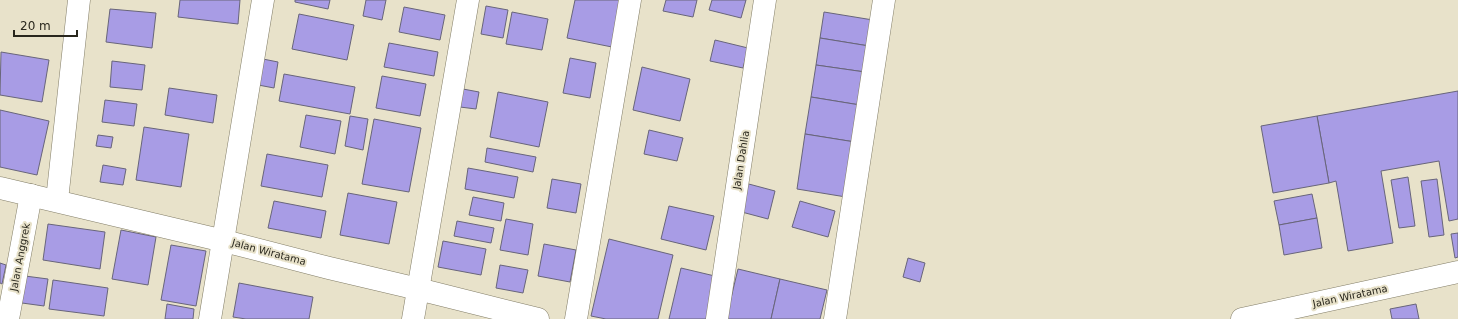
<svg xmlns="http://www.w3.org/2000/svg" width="1458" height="319" font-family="'DejaVu Sans',sans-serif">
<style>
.building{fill:#a89ce5;stroke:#68657a}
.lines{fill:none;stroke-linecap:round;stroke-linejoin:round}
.street-casing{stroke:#827d67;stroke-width:23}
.street{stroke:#fff;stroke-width:22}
.labels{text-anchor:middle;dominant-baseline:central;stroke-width:4;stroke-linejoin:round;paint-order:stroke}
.street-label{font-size:10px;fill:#29271d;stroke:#e8e2ca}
</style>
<rect width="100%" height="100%" fill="#e8e2ca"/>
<g class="building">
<path d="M180,0H240L238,24L178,17Z"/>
<path d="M295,0H330L328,9L295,2Z"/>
<path d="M366,0H386L382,20L363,16Z"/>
<path d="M575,0H620L612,47L567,38Z"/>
<path d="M666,0H697L693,17L663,11Z"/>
<path d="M712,0H746L741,18L709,10Z"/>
<path d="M486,6L508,10L503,38L481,34Z"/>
<path d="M404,7L445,15L440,40L399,32Z"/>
<path d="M110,9L156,13L152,48L106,42Z"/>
<path d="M512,12L548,19L542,50L506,44Z"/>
<path d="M824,12L873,20L869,46L820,38Z"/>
<path d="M299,14L354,25L347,60L292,49Z"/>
<path d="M820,38L869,46L865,72L816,65Z"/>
<path d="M715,40L748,48L743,68L710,61Z"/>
<path d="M389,43L438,52L434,76L384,67Z"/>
<path d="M1,52L49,60L42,102L0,95Z"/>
<path d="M258,58L278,62L274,88L253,84Z"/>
<path d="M570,58L596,63L590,98L563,93Z"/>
<path d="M112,61L145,65L142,90L110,87Z"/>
<path d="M816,65L865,72L860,105L811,97Z"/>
<path d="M642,67L690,79L680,121L633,110Z"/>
<path d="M284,74L355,87L350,114L279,101Z"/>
<path d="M382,76L426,84L420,116L376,108Z"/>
<path d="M169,88L217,95L213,123L165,115Z"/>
<path d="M463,89L479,92L476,109L460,107Z"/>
<path d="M1458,91V219L1449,221L1439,161L1381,171L1393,243L1348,251L1336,181L1329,183L1317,116Z"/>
<path d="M498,92L548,102L539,147L490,137Z"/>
<path d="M811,97L860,105L855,142L805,134Z"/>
<path d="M105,100L137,104L134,126L102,122Z"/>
<path d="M0,110L49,121L37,175L0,167Z"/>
<path d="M306,115L341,121L335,154L300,147Z"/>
<path d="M350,116L368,119L363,150L345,146Z"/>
<path d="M1317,116L1329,183L1273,193L1261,126Z"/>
<path d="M374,119L421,128L409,192L362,184Z"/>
<path d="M144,127L189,134L181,187L136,180Z"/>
<path d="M649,130L683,138L677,161L644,154Z"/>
<path d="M805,134L855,142L846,197L797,189Z"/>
<path d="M98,135L113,137L111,148L96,146Z"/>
<path d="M487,148L536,157L533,172L485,162Z"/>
<path d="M267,154L328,165L322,197L261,186Z"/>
<path d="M103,165L126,169L123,185L100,182Z"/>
<path d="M468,168L518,177L514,198L465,189Z"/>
<path d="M1408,177L1415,226L1399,228L1391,180Z"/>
<path d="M552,179L581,184L576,213L547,208Z"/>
<path d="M1437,179L1444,235L1429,237L1421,181Z"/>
<path d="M745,183L775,191L768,219L738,211Z"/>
<path d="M348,193L397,202L389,244L340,235Z"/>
<path d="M1312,194L1317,218L1279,225L1274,201Z"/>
<path d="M473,197L504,203L501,221L469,215Z"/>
<path d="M274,201L326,211L321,238L268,228Z"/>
<path d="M800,201L835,211L828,237L792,227Z"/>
<path d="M669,206L714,216L706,250L661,239Z"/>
<path d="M1317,218L1322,248L1284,255L1279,225Z"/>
<path d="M506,219L533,224L528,255L500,250Z"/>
<path d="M457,221L494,228L491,243L454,236Z"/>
<path d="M48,224L105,232L100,269L43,260Z"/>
<path d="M121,230L156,237L148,285L112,279Z"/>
<path d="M1458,233V257L1455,258L1451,234Z"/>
<path d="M609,239L673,255L658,319H606L591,316Z"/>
<path d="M443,241L486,249L481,275L438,267Z"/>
<path d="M544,244L576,250L570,282L538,276Z"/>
<path d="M171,245L206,251L196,306L161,300Z"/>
<path d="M908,258L925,263L920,282L903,277Z"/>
<path d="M0,263L6,265L2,284L0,283Z"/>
<path d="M500,265L528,270L523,293L496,288Z"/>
<path d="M681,268L719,277L709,319H669Z"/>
<path d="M738,269L780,279L771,319H726Z"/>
<path d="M25,276L48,279L44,306L22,303Z"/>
<path d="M780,279L827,290L820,319H771Z"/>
<path d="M53,280L108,288L104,316L49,309Z"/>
<path d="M239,283L313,297L309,319H246L233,317Z"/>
<path d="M167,304L194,309L193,319H165Z"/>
<path d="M1416,304L1419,319H1392L1390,309Z"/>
</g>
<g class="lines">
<defs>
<g id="street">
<path d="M0,188L224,241L329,268L418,289L538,319"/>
<path d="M57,200L79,0"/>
<path d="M8,319L31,195"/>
<path d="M210,319L263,0"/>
<path d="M413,319L468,0"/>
<path d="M576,319L630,0"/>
<path d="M717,319L765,0"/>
<path d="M835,319L884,0"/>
<path d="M1242,319L1458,272"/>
</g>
</defs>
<use href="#street" class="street-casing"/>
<use href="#street" class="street"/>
</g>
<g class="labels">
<g class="street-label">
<text transform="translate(741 160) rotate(-81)">Jalan Dahlia</text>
<text transform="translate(269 252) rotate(15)">Jalan Wiratama</text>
<text transform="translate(20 257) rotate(-79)">Jalan Anggrek</text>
<text transform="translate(1350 296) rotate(-12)">Jalan Wiratama</text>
</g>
</g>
<path d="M14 30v6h63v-6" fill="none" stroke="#29271d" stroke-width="2"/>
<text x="20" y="30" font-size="12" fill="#29271d" stroke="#e8e2ca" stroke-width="3" paint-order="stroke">20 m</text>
</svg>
